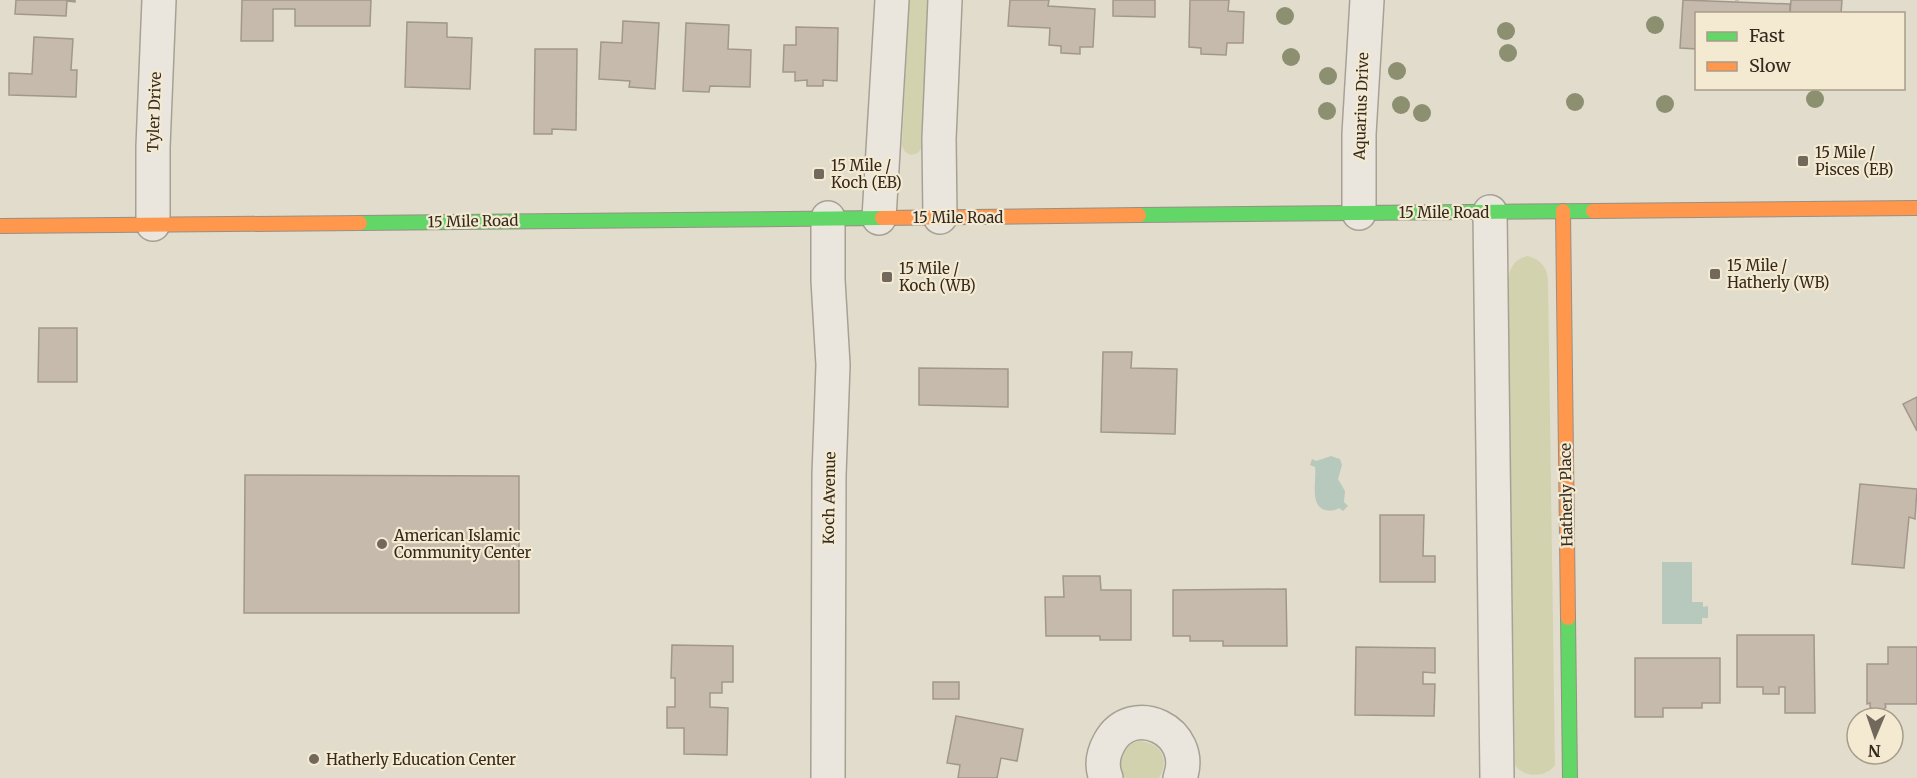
<svg xmlns="http://www.w3.org/2000/svg" width="1917" height="778" font-family="Merriweather,serif">
<style>
.green{fill:#d2d2ae}
.water{fill:#b7c8bd}
.building{fill:#c6baad;stroke:#a2978b;stroke-width:1.5}
.lines{fill:none;stroke-linecap:round;stroke-linejoin:round}
.street-casing{stroke:#a7a195;stroke-width:36}
.fast-casing{stroke:#979085;stroke-width:16}
.slow-casing{stroke:#979085;stroke-width:16}
.path{stroke:#c3bdb4;stroke-width:4;stroke-dasharray:4.5 3;stroke-linecap:butt}
.street{stroke:#eae6dd;stroke-width:33}
.fast{stroke:#63d668;stroke-width:14}
.slow{stroke:#ff974d;stroke-width:14}
.tree{fill:#8c9070}
.poi-dot{fill:#72685b;stroke:#f4e9d1;stroke-width:2}
.labels{text-anchor:middle;dominant-baseline:central;stroke-width:4.5;stroke-linejoin:round;paint-order:stroke}
.street-label{font-size:15px;fill:#35291e;stroke:#f4e9d1}
.poi-label{font-size:15px;fill:#35291e;stroke:#f4e9d1;text-anchor:start}
</style>
<rect width="100%" height="100%" fill="#e2dccc"/>
<g class="green">
<path d="M909,0H929L922,147L918,153L911,155L905,152L902,146Z"/>
<path d="M1528,256C1541,260 1547,267 1548,280L1555,765C1546,778 1524,778 1515,765L1508,281C1510,267 1514,259 1528,256Z"/>
<path d="M1138,741C1161,742 1170,759 1159,778H1125C1114,763 1121,746 1138,741Z"/>
</g>
<g class="water">
<path d="M1331,456L1340,459L1342,465L1338,479L1345,491L1344,502L1348,506L1343,511L1339,508C1334,511 1331,511 1325,510C1309,505 1317,480 1315,467L1310,465L1312,459L1316,461Z"/>
<path d="M1662,562H1692V602H1703V607L1708,606V618H1702V624H1662Z"/>
</g>
<g class="building">
<path d="M16,0H75V2L67,1L66,16L15,14Z"/>
<path d="M242,0H371L370,26H295V9H273V41H241Z"/>
<path d="M1010,0H1049L1048,6L1095,9L1093,47H1080V54L1061,53V46L1049,45L1050,28L1008,26Z"/>
<path d="M1113,0H1155V17L1113,16Z"/>
<path d="M1190,0H1229L1228,11L1244,12L1243,43H1227L1226,55L1201,54V48L1189,47Z"/>
<path d="M1683,0L1790,4V14H1696V49L1680,48Z"/>
<path d="M1791,0H1842L1841,14H1790Z"/>
<path d="M623,21L659,23L655,89L629,87L630,81L599,79L601,42L622,43Z"/>
<path d="M407,22L447,23V37L472,38L470,89L405,87Z"/>
<path d="M686,23L729,25L728,49L751,50L750,87L710,86L709,92L683,91Z"/>
<path d="M796,27L838,28L837,81L823,80V86H807V80L795,81V72H783L784,45H796Z"/>
<path d="M34,37L73,39L71,70H77L76,97L9,95V73L32,74Z"/>
<path d="M535,49H577L576,130L552,129V134H534Z"/>
<path d="M39,328H77V382H38Z"/>
<path d="M1103,352H1132L1131,368L1177,369L1175,434L1101,432Z"/>
<path d="M919,368L1008,369V407L919,405Z"/>
<path d="M1917,397V431L1903,404Z"/>
<path d="M245,475L519,476V613H244Z"/>
<path d="M1860,484L1917,489L1915,519L1909,517L1904,568L1852,564Z"/>
<path d="M1380,515H1424L1423,556H1435V582H1380Z"/>
<path d="M1063,576H1100L1101,590H1131V640H1100V636H1046L1045,597H1064Z"/>
<path d="M1286,589L1287,646H1223V641H1190V636H1173V590Z"/>
<path d="M1737,635H1814L1815,713H1785V687H1779V694H1763V687H1737Z"/>
<path d="M672,645L733,646V682H722V693H710V707L728,708L727,755L684,754V728H667V707H675V678H671Z"/>
<path d="M1356,647L1435,648V673L1423,672V684H1435L1434,716L1355,715Z"/>
<path d="M1888,647H1917V704H1885L1886,707L1881,712L1874,711L1870,707V703L1867,704V664H1888Z"/>
<path d="M1635,658H1720V703H1702V708H1663V717H1635Z"/>
<rect x="933" y="682" width="26" height="17"/>
<path d="M956,716L1023,729L1017,761L1001,758L997,778H958L960,765L947,763Z"/>
</g>
<g class="lines">
<defs>
<g id="street">
<path d="M1490,212L1497,778"/>
<path d="M1359,213V134L1367,0"/>
<path d="M940,217L939,139L945,0"/>
<path d="M879,218L892,0"/>
<path d="M153,224V147L159,0"/>
<path d="M828,778L829,475L833,365L828,280V218"/>
<path d="M1106,778C1101,766 1103,754 1109,743C1132,700 1197,731 1180,778"/>
</g>
<g id="fast">
<path d="M1139,215L1593,211"/>
<path d="M360,223L882,218"/>
<path d="M1568,618L1570,778"/>
</g>
<g id="slow">
<path d="M1563,211L1568,618"/>
<path d="M1593,211L1917,208"/>
<path d="M882,218L1139,215"/>
<path d="M0,226L360,223"/>
</g>
</defs>
<use href="#street" class="street-casing"/>
<use href="#fast" class="fast-casing"/>
<use href="#slow" class="slow-casing"/>
<path class="path" d="M1737,1V0"/>
<use href="#street" class="street"/>
<use href="#fast" class="fast"/>
<use href="#slow" class="slow"/>
</g>
<g class="tree">
<circle cx="1285" cy="16" r="9"/>
<circle cx="1655" cy="25" r="9"/>
<circle cx="1506" cy="31" r="9"/>
<circle cx="1508" cy="53" r="9"/>
<circle cx="1291" cy="57" r="9"/>
<circle cx="1397" cy="71" r="9"/>
<circle cx="1328" cy="76" r="9"/>
<circle cx="1815" cy="99" r="9"/>
<circle cx="1575" cy="102" r="9"/>
<circle cx="1665" cy="104" r="9"/>
<circle cx="1401" cy="105" r="9"/>
<circle cx="1327" cy="111" r="9"/>
<circle cx="1422" cy="113" r="9"/>
</g>
<g class="poi-dot">
<rect x="1797" y="155" width="12" height="12" rx="3"/>
<rect x="813" y="168" width="12" height="12" rx="3"/>
<rect x="1709" y="268" width="12" height="12" rx="3"/>
<rect x="881" y="271" width="12" height="12" rx="3"/>
<circle cx="382" cy="544" r="6"/>
<circle cx="314" cy="759" r="6"/>
</g>
<g class="labels">
<g class="street-label">
<text transform="translate(1361 106) rotate(-88)">Aquarius Drive</text>
<text transform="translate(154 112) rotate(-88)">Tyler Drive</text>
<text x="1444" y="212">15 Mile Road</text>
<text x="958" y="217">15 Mile Road</text>
<text transform="translate(473 221) rotate(-1)">15 Mile Road</text>
<text transform="translate(1566 495) rotate(-91)">Hatherly Place</text>
<text transform="translate(829 498) rotate(-89)">Koch Avenue</text>
</g>
<g class="poi-label">
<text x="1815" y="152">15 Mile /<tspan x="1815" dy="17">Pisces (EB)</tspan></text>
<text x="831" y="165">15 Mile /<tspan x="831" dy="17">Koch (EB)</tspan></text>
<text x="1727" y="265">15 Mile /<tspan x="1727" dy="17">Hatherly (WB)</tspan></text>
<text x="899" y="268">15 Mile /<tspan x="899" dy="17">Koch (WB)</tspan></text>
<text x="394" y="535">American Islamic<tspan x="394" dy="17">Community Center</tspan></text>
<text x="326" y="759">Hatherly Education Center</text>
</g>
</g>
<rect x="1695" y="12" width="210" height="78" fill="#f4e9d1" stroke="#a89c89" stroke-width="1.5"/>
<rect x="1707" y="32" width="30" height="9" fill="#63d668" stroke="#a89c89" stroke-width="1.5"/>
<text x="1749" y="42" font-size="18" fill="#35291e">Fast</text>
<rect x="1707" y="62" width="30" height="9" fill="#ff974d" stroke="#a89c89" stroke-width="1.5"/>
<text x="1749" y="72" font-size="18" fill="#35291e">Slow</text>
<g transform="translate(1875 736) rotate(182)"><circle r="28" fill="#f4e9d1" stroke="#a89c89" stroke-width="1.5"/>
<path d="M0-4.5L10 22L0 15L-10 22Z" fill="#72685b"/>
<text y="-9" font-size="16" font-weight="bold" text-anchor="middle" fill="#35291e">N</text>
</g>
</svg>
